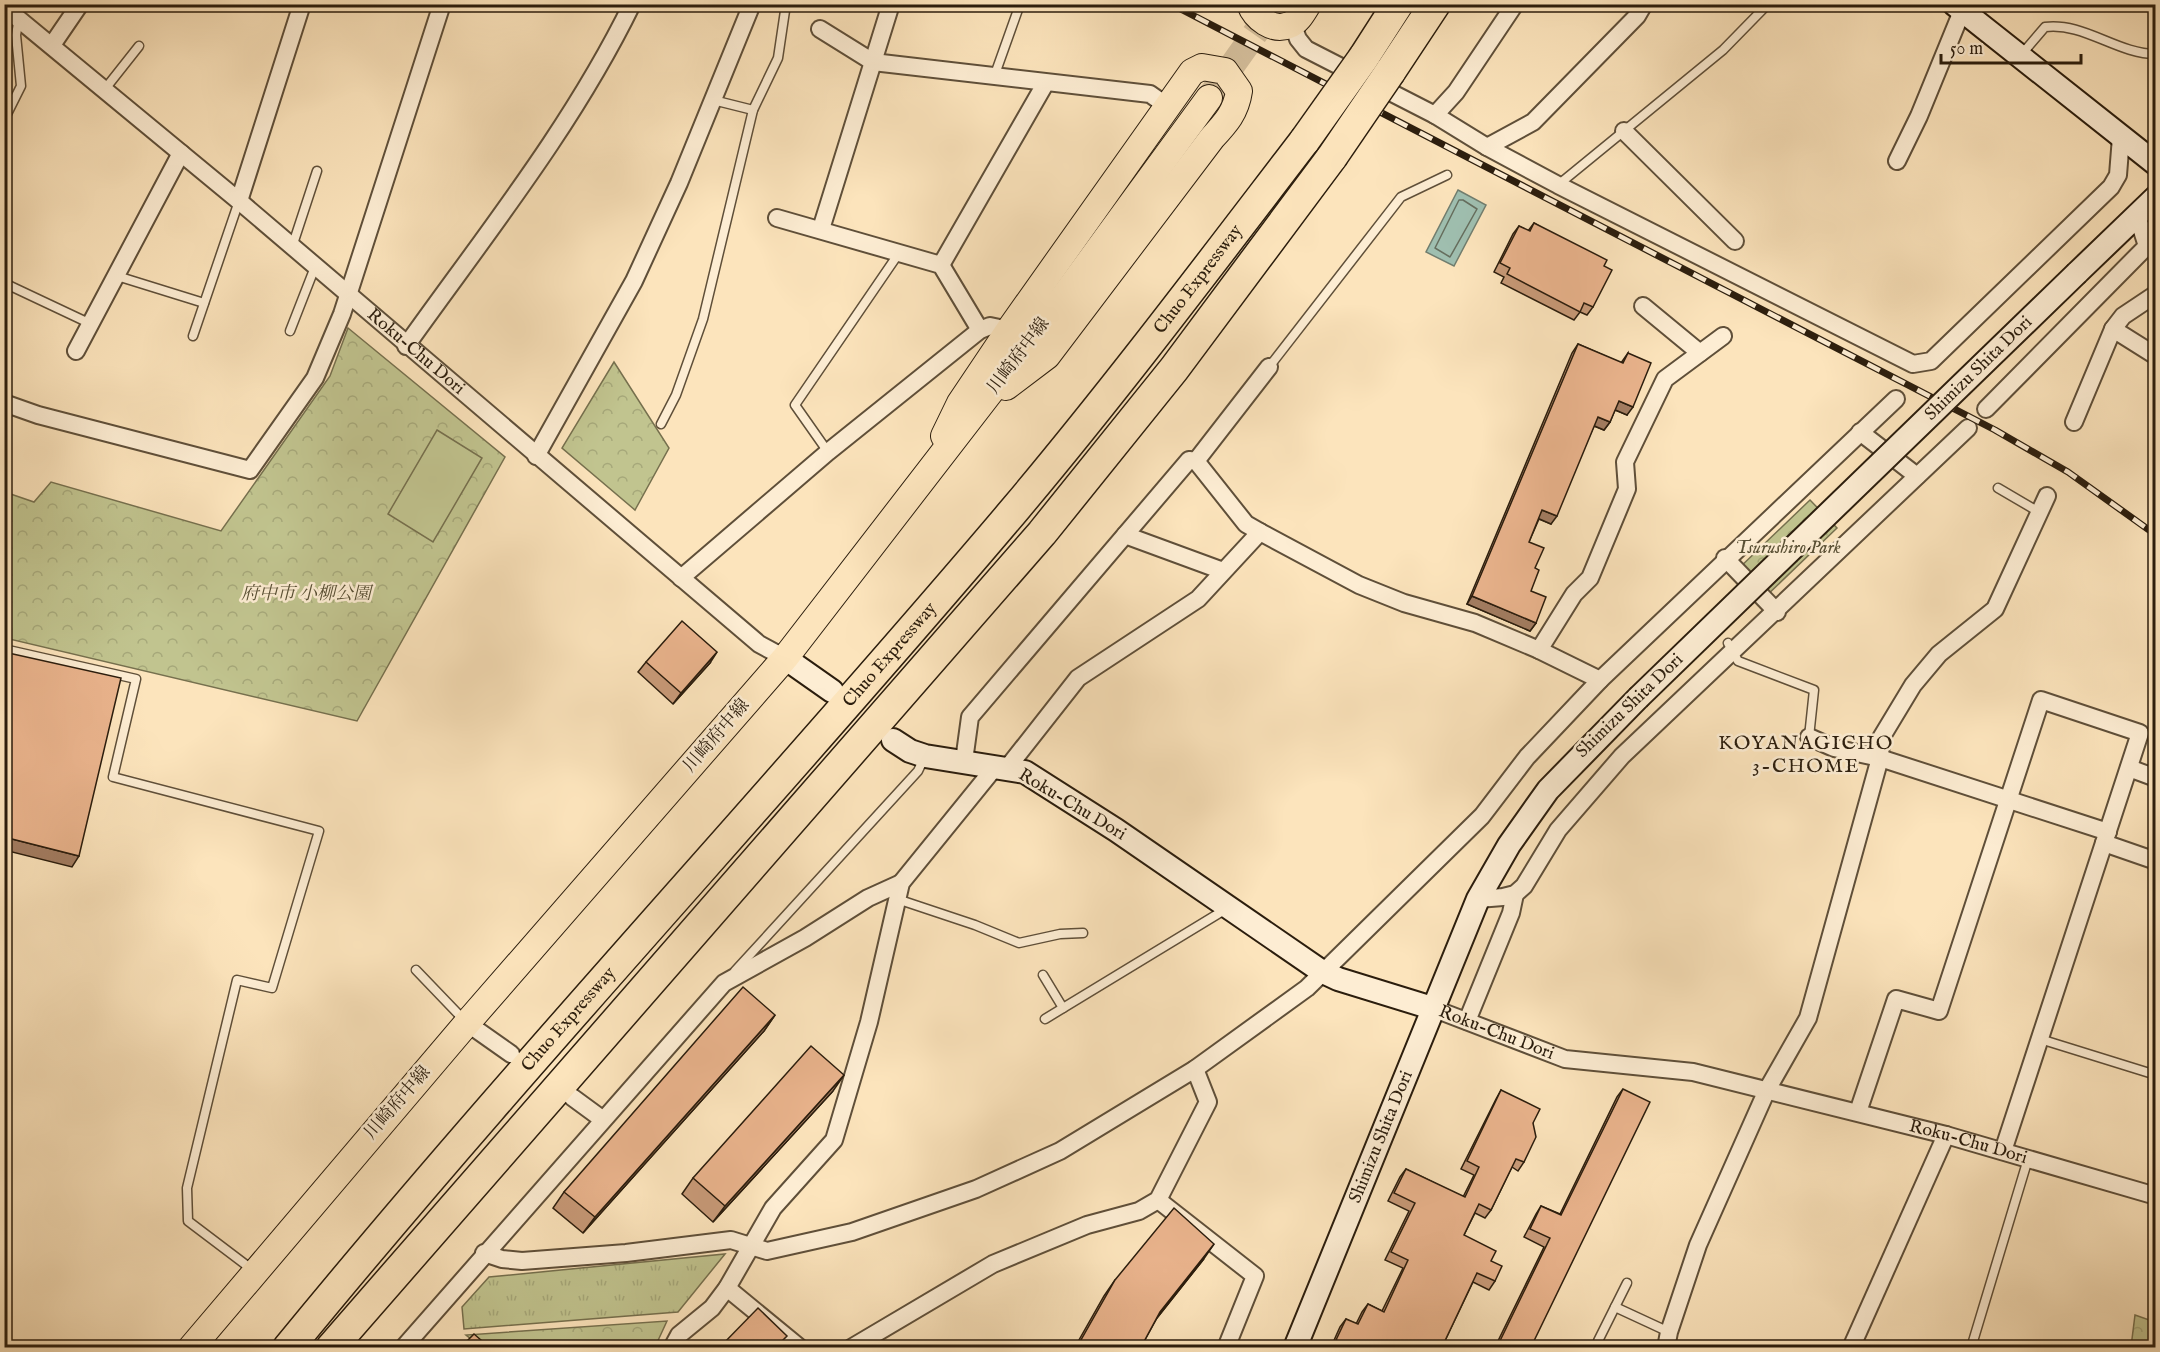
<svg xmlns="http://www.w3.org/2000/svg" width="2160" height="1352" font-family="'IM FELL English','Noto Serif JP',serif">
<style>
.grass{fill:url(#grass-tufts);stroke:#76704e;stroke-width:1.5}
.park{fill:url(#park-crowns);stroke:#76704e;stroke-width:1.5}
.pitch{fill:#c1c48f;stroke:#76704e;stroke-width:1.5}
.water{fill:#9fbfb0;stroke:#717e6f;stroke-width:1.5}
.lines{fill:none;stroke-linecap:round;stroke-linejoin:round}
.shore{stroke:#656e5e;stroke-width:1.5}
.primary-tunnel{stroke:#d2bc99;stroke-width:26;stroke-dasharray:26 13;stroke-linecap:butt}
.lane-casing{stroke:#5f4f39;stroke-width:11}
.street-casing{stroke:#5f4f39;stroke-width:20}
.secondary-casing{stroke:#2b1d0d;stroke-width:26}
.primary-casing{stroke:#2b1d0d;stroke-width:28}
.highway-casing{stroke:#2b1d0d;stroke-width:33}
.lane{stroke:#fdedd3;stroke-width:8}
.street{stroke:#fdedd3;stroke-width:16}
.secondary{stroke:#fdedd3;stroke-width:22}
.primary{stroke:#fce4bc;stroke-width:26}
.highway{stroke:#fce4bc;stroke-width:30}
.rail-casing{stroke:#2b1d0d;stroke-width:7}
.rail{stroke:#fdedd3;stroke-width:4.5;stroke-dasharray:14;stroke-linecap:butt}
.secondary-bridge-casing{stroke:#2b1d0d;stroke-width:26;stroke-linecap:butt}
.highway-bridge-casing{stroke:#2b1d0d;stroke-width:33;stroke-linecap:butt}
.secondary-bridge{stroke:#fdedd3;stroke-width:22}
.highway-bridge{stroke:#fce4bc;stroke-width:30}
.wall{fill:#c89a78;stroke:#2b1d0d;stroke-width:1.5}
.shaded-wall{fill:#a37d62;stroke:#2b1d0d;stroke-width:1.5}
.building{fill:#e9b38c;stroke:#2b1d0d;stroke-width:1.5}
.labels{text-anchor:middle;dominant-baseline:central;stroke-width:5;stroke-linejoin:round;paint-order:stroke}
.street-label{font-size:18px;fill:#2b1d0d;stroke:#fdedd3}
.park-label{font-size:18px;font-style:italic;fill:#584f34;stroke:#fdedd3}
.neighbourhood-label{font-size:20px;letter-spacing:1.5px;fill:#2b1d0d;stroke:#fdedd3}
</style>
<defs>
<pattern id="grass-tufts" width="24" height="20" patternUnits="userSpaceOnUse" patternTransform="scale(1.5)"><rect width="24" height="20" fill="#c1c48f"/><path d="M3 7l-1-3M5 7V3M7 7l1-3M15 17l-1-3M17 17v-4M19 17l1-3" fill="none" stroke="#a6a87a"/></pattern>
<pattern id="park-crowns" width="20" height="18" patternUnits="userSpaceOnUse" patternTransform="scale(1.5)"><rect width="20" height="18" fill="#c1c48f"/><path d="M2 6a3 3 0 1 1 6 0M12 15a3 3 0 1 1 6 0" fill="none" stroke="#a6a87a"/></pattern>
</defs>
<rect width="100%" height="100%" fill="#fce4bc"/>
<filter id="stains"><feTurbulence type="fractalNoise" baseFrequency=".00333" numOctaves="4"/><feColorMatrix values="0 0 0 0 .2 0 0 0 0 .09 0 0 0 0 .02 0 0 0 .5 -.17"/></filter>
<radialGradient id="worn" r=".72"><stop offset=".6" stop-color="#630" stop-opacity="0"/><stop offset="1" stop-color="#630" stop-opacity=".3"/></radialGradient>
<path class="grass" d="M725,1254L678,1312L464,1329L462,1307L489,1277Z"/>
<g class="park">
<path d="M348,328L505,457L357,721L5,638V492L34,502L51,482L221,531L330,376Z"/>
<path d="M614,362L669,448L635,510L562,448Z"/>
<path d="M1810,500L1837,528L1763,599L1736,571Z"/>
<path d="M2135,1315L2155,1322V1347H2131Z"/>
<path d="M667,1321L655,1347H481L466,1335Z"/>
</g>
<path class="pitch" d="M437,430L482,458L433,542L388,514Z"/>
<path class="water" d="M1458,190L1486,205L1454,266L1426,252Z"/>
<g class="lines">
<path class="shore" d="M1459,200H1463L1477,209L1450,257L1435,248Z"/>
<path class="primary-tunnel" d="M1209,98L1276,4"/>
<defs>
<g id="lane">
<path d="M2021,55L2045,27C2084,22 2117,54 2156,54"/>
<path d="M994,77L1020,4"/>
<path d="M105,89L139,46"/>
<path d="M713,100L753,110"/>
<path d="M4,120L21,86L16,35L19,18"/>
<path d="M1558,185L1723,50L1768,4"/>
<path d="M292,247L317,171"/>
<path d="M117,276L204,303"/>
<path d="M4,283L91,324"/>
<path d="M290,331L315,267"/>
<path d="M193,336L239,201"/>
<path d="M1269,367L1401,197L1447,175"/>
<path d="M661,424L676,395L703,319L753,110L778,58L786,4"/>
<path d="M828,452L795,405L899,253"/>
<path d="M1998,488L2039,512"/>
<path d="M1728,643L1738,661L1814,690L1809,737"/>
<path d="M4,649L136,679L113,777L319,831L272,988L237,980L187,1188L188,1221L254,1271"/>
<path d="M897,899L975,925L1019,943L1060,934L1083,933"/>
<path d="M416,970L464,1020"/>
<path d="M735,971L918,771L925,756"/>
<path d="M1043,975L1063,1008"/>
<path d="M1045,1019L1226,909"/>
<path d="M2040,1039L2156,1075"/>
<path d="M1615,1307L1669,1332"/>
<path d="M1598,1341L1627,1283"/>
<path d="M1971,1348L2028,1159"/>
</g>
<g id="street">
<path id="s1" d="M4,7L239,201L759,644L785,658"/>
<path d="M1292,23L1298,39L1306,49L1435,115L1487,147L1558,185L1913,364L1931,361L2111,187L2118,175L2121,137"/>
<path d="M820,29L873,62L1150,94L1167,106"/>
<path d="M52,45L80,4"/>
<path d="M1435,115L1456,92L1515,4"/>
<path d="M1624,131L1735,241"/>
<path d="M1487,147L1533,122L1637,16L1644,4"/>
<path d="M1897,161L1919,116L1962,11"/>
<path d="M239,201L302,4"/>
<path d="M777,218L941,265L980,330"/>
<path d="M821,229L891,4"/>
<path d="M941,265L1045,84"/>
<path d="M1643,306L1700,353"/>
<path d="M2113,329L2156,356"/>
<path d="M406,346C485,235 572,127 632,4"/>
<path d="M76,351L181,153"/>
<path d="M4,403L38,415L250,470L315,378L342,314L442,4"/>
<path d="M1986,409L2147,246L2137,215"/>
<path d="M2074,422L2113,329L2123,316L2156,294"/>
<path d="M1860,432L1917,476"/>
<path d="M536,456L634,281L679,183L752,4"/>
<path d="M1260,532L1359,585L1404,603L1475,623L1539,650L1600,680L1896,399"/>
<path d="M1125,535L1223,571"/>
<path d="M1725,558L1777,612"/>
<path d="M681,578L828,452L980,330L990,326L1009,330"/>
<path d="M1539,650L1574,594L1590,578L1627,489L1625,462L1665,379L1723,336"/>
<path d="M1809,737L1834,748L1880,758L2108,832"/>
<path d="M964,761L970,717L1189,460L1196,461"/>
<path d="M1008,767L1078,678L1198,599L1260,532L1246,524L1196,461L1269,367"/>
<path d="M2129,768L2156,778"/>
<path d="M2104,843L2156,861"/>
<path d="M1478,899L1503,897L1515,894L1524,886L1558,830L1622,756L1968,428"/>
<path id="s2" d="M1432,1008L1565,1059L1693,1072L1946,1135L2156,1196"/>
<path d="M1467,1021L1511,913L1515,894"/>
<path d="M467,1023L511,1054"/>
<path d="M572,1097L602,1119"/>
<path d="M1858,1112L1896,999L1939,1011L2041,700L2140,733L2003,1151"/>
<path d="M1158,1200L1255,1276L1226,1348"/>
<path d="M484,1253L502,1259L522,1261L626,1253L731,1240L767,1251L852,1232L976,1189L1060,1151L1195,1069L1307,988L1482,816L1527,757L1600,680"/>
<path d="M727,1288L800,1348"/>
<path d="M403,1348L724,983L805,938L868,898L901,883"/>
<path d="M672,1348L679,1335L712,1308L727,1288L773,1208L834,1140L869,1022L901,883L996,766"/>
<path d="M851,1348L993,1264L1087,1225L1139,1211L1158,1200L1208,1102L1195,1069"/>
<path d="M1666,1348L1669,1332L1698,1245L1767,1090L1808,1018L1880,758L1881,738L1913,685L1939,654L1995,609L2047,496"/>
<path d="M1851,1348L1946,1135"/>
</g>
<g id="secondary">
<path d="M1954,4L2156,164"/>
<path d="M2077,273L2156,197"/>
<path d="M785,658L832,691"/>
<path d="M893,740L910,751L925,756L1025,772L1116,830L1321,971L1338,979L1432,1008"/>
<path id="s3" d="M1295,1348L1478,899L1509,845L1548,790L1638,698"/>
</g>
<g id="primary">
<path d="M1250,4C1255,18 1273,32 1289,25C1298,22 1303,12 1308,4"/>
<path d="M944,436L960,403L1009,330L1192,72L1202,67L1225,71L1239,91C1236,112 1226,123 1212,138L1047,356L1006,387"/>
<path d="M191,1348L467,1023L785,658L1059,303L1209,98"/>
</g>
<g id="highway">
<path d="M1364,57L1398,4"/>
<path d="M1390,72L1435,4"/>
<path id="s4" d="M288,1348C523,1061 777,791 1016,508C1116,389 1210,264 1305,140"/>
<path d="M331,1348L1042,533L1174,369L1332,157"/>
</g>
</defs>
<use href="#lane" class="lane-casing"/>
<use href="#street" class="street-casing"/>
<use href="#secondary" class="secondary-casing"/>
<use href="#primary" class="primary-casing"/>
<use href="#highway" class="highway-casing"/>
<use href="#lane" class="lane"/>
<use href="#street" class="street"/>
<use href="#secondary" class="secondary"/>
<use href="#primary" class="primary"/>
<use href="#highway" class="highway"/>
<defs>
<path id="rail" d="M1171,4L1995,430L2068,472L2156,535"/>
</defs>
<use href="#rail" class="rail-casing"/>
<use href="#rail" class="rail"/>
<defs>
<g id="secondary-bridge">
<path id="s5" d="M1638,698L2077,273"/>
</g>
<g id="highway-bridge">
<path d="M1305,140L1364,57"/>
<path d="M1332,157L1390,72"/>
</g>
</defs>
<use href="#secondary-bridge" class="secondary-bridge-casing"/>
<use href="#highway-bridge" class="highway-bridge-casing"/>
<use href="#secondary-bridge" class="secondary-bridge"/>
<use href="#highway-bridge" class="highway-bridge"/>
</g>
<g class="wall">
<path d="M1534,223L1604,266L1593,307L1587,315L1580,312L1574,320L1501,283L1504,277L1494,272L1513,234L1519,226L1528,231Z"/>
<path d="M1578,344L1621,363L1628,353L1627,415L1615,410L1610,422L1604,430L1594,426L1551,524L1539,519L1529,542L1535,568L1531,591L1536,623L1530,631L1467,604L1572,353Z"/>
<path d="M646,662L710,663L673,704L638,672Z"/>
<path d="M775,1015L764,1031L583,1233L553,1208L564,1192Z"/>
<path d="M1623,1089L1531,1347H1495L1544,1247L1524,1237L1536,1214L1541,1206L1560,1214L1617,1097Z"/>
<path d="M1501,1090L1533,1123L1524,1162L1518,1171L1512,1167L1491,1210L1485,1218L1475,1213L1464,1235L1491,1261L1495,1281L1489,1290L1473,1282L1442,1347H1331L1340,1327L1346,1319L1356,1324L1362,1312L1368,1304L1382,1311L1403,1268L1385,1260L1409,1211L1388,1201L1400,1177L1406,1169L1463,1197L1474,1175L1461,1169L1496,1099Z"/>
<path d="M833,1091L713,1222L682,1194L693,1178Z"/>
<path d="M1203,1260L1157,1318L1141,1347H1075L1104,1296L1115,1280Z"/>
</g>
<g class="shaded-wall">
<path d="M1619,401L1633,407L1627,415L1613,409Z"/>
<path d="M1598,417L1610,422L1604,430L1592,425Z"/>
<path d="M1542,510L1557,516L1551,524L1537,518Z"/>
<path d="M1472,596L1536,623L1530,631L1467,604Z"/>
<path d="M717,652L710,663L673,704L681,693Z"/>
<path d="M4,837L79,856L72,867L4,850Z"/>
<path d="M775,1015L764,1031L583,1233L595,1217Z"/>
<path d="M844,1075L833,1091L713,1222L725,1206Z"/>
<path d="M1214,1244L1203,1260L1149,1328L1160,1312Z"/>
</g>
<g class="building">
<path d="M1534,223L1607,260L1604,266L1612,270L1593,307L1584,303L1580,312L1507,274L1510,268L1500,263L1519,226L1530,231Z"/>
<path d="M1578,344L1623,363L1628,353L1651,363L1633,407L1619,401L1610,422L1598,417L1557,516L1542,510L1529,542L1544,548L1535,568L1539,570L1531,591L1546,597L1536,623L1472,596Z"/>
<path d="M682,621L717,652L681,693L646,662Z"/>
<path d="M4,652L121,678L79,856L4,837Z"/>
<path d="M743,987L775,1015L595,1217L564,1192Z"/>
<path d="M811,1046L844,1075L725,1206L693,1178Z"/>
<path d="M1623,1089L1650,1102L1531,1347H1497L1550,1238L1530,1229L1541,1206L1561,1215Z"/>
<path d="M1501,1090L1540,1109L1533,1123L1536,1137L1524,1162L1516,1159L1491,1210L1479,1204L1464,1235L1496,1251L1491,1261L1502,1266L1495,1281L1477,1273L1442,1347H1379L1369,1343L1367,1347H1353L1336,1340L1346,1319L1358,1324L1368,1304L1384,1312L1408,1260L1391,1252L1415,1203L1394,1193L1406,1169L1465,1197L1479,1167L1467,1161Z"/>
<path d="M1174,1208L1214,1244L1160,1312L1141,1347H1077L1115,1280Z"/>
<path d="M758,1308L787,1336L776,1347H720Z"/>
<path d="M474,1334L489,1347H461Z"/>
</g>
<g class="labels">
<g class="street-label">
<text stroke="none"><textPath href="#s4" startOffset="1404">Chuo Expressway</textPath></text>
<text stroke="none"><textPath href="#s1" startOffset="537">Roku-Chu Dori</textPath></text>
<text transform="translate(1019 356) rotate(-53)">川崎府中線</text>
<text stroke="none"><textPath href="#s5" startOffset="474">Shimizu Shita Dori</textPath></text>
<text stroke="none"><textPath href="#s4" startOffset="918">Chuo Expressway</textPath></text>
<text transform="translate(1630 706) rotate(-44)">Shimizu Shita Dori</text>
<text transform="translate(717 736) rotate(-49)">川崎府中線</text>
<text transform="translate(1072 805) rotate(31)">Roku-Chu Dori</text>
<text stroke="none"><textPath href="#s4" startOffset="432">Chuo Expressway</textPath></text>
<text stroke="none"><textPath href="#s2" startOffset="69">Roku-Chu Dori</textPath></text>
<text transform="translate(398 1103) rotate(-49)">川崎府中線</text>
<text stroke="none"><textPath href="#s3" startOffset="228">Shimizu Shita Dori</textPath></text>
<text stroke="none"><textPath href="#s2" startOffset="555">Roku-Chu Dori</textPath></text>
</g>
<g class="park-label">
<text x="1788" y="548">Tsurushiro Park</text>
<text x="306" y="594">府中市 小柳公園</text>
</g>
<g class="neighbourhood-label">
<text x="1806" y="743">KOYANAGICHO<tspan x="1806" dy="23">3-CHOME</tspan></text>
</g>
</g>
<rect width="2160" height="1352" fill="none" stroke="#fce4bc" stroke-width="24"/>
<rect x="6" y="6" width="2148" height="1340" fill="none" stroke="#2b1d0d" stroke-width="3"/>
<rect x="12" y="12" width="2136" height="1328" fill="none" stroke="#2b1d0d" stroke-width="1.5"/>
<path d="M1941 54v9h140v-9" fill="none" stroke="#2b1d0d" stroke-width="3"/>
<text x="1950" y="54" font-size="18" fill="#2b1d0d" stroke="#fdedd3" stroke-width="4.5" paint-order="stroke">50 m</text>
<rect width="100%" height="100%" filter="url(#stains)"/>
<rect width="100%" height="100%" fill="url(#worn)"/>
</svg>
